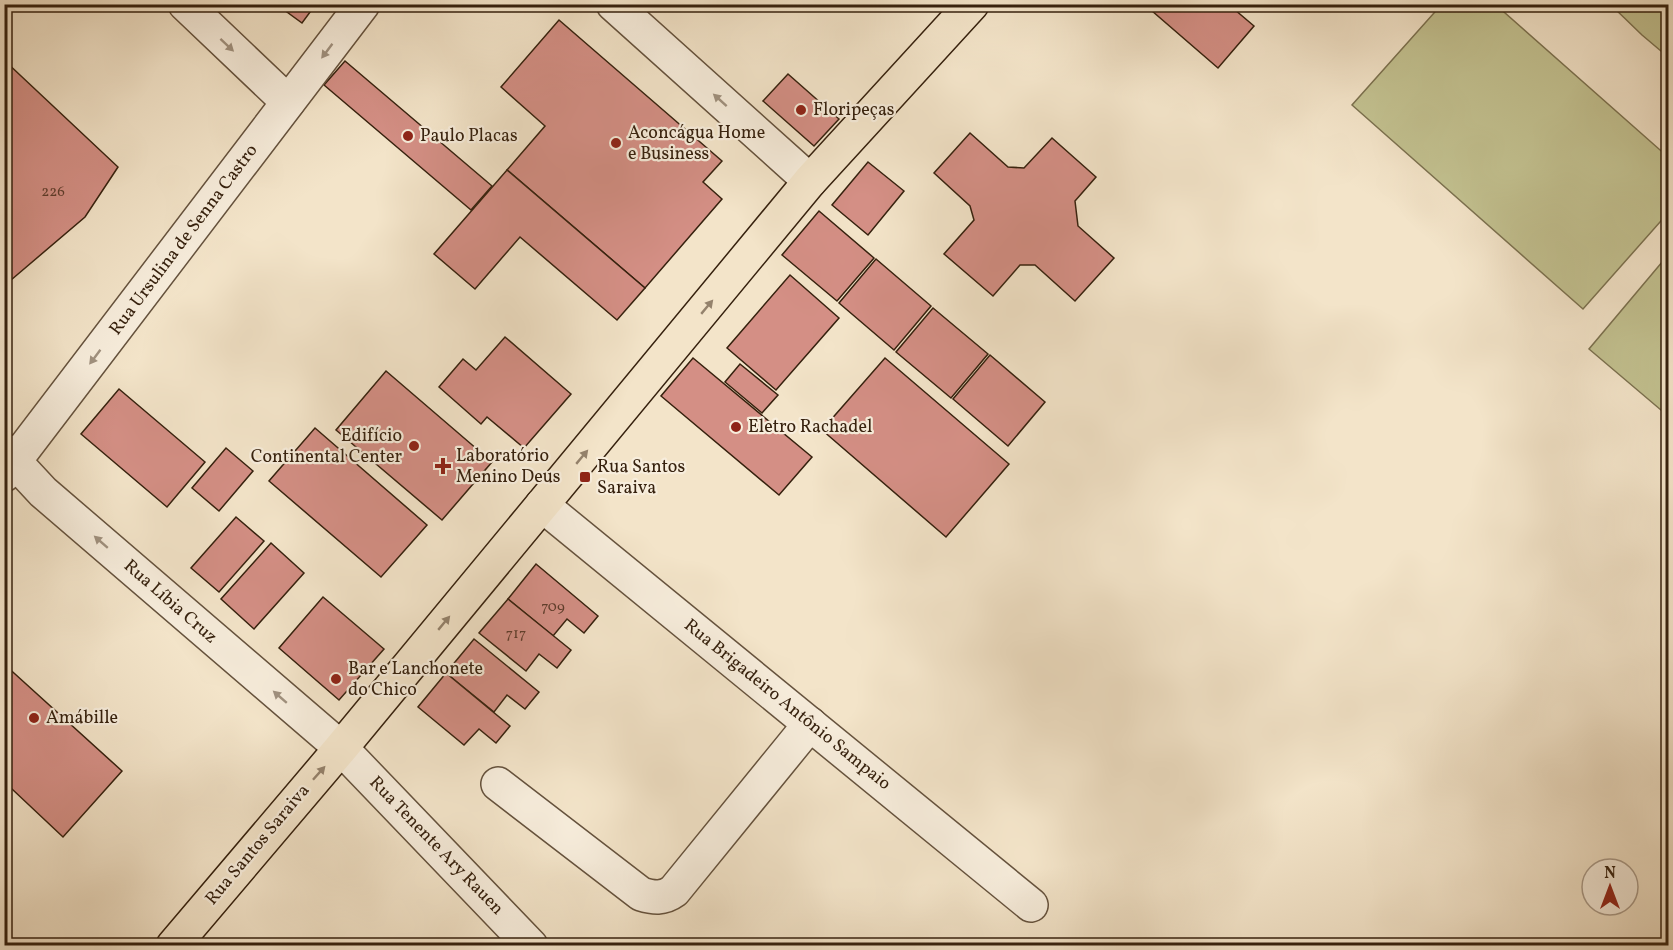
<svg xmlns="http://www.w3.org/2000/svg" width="1673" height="950" font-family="Vollkorn,serif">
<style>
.green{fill:#c3c291;stroke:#7c7250;stroke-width:1.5}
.building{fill:#d48f85;stroke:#36210e;stroke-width:1.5}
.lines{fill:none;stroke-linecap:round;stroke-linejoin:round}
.minor-casing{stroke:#65523d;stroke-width:36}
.major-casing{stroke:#36210e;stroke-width:36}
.minor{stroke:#f7eddc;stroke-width:33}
.major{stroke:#f3e4c9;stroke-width:33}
.oneway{fill:#a0917f}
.oneway2{fill:#94826c}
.poi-dot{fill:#8f2418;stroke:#f7eddc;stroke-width:2}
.labels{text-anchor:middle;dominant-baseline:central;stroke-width:4.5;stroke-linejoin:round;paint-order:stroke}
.number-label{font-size:15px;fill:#5e3c2c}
.poi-label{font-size:18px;fill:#36210e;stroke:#f7eddc;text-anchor:start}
.street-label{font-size:18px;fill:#36210e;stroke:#f7eddc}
</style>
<rect width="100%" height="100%" fill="#f3e4c9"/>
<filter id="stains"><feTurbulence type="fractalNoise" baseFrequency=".00333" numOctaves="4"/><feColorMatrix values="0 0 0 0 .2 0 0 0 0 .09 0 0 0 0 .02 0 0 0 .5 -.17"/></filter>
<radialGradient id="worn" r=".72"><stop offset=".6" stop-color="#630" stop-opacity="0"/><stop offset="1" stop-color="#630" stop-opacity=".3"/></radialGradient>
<g class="green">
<path d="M1442,4L1496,5L1668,157V213L1583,309L1352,105Z"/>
<path d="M1611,5H1659L1668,13V57L1642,35Z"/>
<path d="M1668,255V416L1589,349Z"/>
</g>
<g class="building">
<path d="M276,4H316L302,23Z"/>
<path d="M1144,4H1228L1254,26L1218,68Z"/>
<path d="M559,20L722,161L703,182L722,199L645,288L507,170L545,126L501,87Z"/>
<path d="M4,60L118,167L85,217L4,286Z"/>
<path d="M345,61L492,186L471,210L324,85Z"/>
<path d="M788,74L839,119L814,146L763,101Z"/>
<path d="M970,133L1008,167L1024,168L1052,138L1096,177L1075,201L1078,226L1114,258L1075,301L1035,265H1020L993,296L944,254L974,220L970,206L934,173Z"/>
<path d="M868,162L904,191L868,235L832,205Z"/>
<path d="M507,170L645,288L617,320L520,237L475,289L434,254Z"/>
<path d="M819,211L874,258L837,301L782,255Z"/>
<path d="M876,259L931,306L894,350L839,303Z"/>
<path d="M790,275L839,318L776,390L727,348Z"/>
<path d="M933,308L988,354L951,398L896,352Z"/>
<path d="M505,337L571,394L524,448L487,417L481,424L439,387L463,359L476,370Z"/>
<path d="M990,355L1045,402L1008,446L953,399Z"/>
<path d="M693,358L812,457L779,495L661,396Z"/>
<path d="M885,358L1009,464L946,537L822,430Z"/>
<path d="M740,364L778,395L762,413L725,382Z"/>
<path d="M386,371L492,462L442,520L336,430Z"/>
<path d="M119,389L205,462L167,507L81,434Z"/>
<path d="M315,428L427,525L381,577L269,481Z"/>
<path d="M226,448L253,471L219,511L192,488Z"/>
<path d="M236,517L264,541L219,592L191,568Z"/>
<path d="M271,543L304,573L254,629L221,599Z"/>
<path d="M536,564L598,616L584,633L567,619L553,636L508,599Z"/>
<path d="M323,597L384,649L339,700L279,648Z"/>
<path d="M508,599L571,650L557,668L539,654L526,671L479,633Z"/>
<path d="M474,639L539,692L525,709L507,695L494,712L446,673Z"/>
<path d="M4,664L122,771L63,837L12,789L4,791Z"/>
<path d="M446,673L510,726L496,743L479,729L464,745L418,707Z"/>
</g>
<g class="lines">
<defs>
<g id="minor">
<path d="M185,4L288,102"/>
<path d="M613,4L810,181"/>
<path d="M4,450L43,492L341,748L531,946"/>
<path d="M4,475L363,4"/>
<path d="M542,505L1031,905"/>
<path d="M498,784L641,894C654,898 663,899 674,891L810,724"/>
</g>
<path id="major" d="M173,946L341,748L810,181L972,4"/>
</defs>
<use href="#minor" class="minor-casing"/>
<use href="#major" class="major-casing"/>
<use href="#minor" class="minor"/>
<use href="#major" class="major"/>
</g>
<defs><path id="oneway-solid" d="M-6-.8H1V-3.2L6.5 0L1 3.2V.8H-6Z" transform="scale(1.5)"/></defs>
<g class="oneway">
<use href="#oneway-solid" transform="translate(227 45) rotate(43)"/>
<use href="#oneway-solid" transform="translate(327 51) rotate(127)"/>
<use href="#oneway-solid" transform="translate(720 100) rotate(-138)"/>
<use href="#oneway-solid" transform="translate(95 357) rotate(127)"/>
<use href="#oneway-solid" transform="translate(101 542) rotate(-139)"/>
<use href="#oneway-solid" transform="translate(280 697) rotate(-139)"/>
</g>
<g class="oneway2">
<use href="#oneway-solid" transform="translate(707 307) rotate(-50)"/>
<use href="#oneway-solid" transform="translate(582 457) rotate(-50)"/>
<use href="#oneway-solid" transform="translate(444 623) rotate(-50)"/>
<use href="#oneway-solid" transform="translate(319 773) rotate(-48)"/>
</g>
<g class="poi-dot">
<circle cx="801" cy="110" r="6"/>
<circle cx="408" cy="136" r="6"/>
<circle cx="616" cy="143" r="6"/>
<circle cx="736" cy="427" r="6"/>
<circle cx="414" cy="446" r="6"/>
<path d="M440 457h6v6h6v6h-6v6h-6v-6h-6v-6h6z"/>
<rect x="579" y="471" width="12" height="12" rx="3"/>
<circle cx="336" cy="679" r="6"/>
<circle cx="34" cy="718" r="6"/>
</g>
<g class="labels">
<g class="number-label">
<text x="53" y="192">226</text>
<text x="553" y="607">709</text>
<text x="516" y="634">717</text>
</g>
<g class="poi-label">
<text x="813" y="110">Floripeças</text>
<text x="628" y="133">Aconcágua Home<tspan x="628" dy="21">e Business</tspan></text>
<text x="420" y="136">Paulo Placas</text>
<text x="748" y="427">Eletro Rachadel</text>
<text x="402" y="436" text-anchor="end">Edifício<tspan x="402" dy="21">Continental Center</tspan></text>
<text x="456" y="456">Laboratório<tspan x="456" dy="21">Menino Deus</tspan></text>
<text x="597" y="467">Rua Santos<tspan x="597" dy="21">Saraiva</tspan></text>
<text x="348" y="669">Bar e Lanchonete<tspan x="348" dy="21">do Chico</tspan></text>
<text x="46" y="718">Amábille</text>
</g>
<g class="street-label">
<text transform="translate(184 240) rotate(-53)">Rua Ursulina de Senna Castro</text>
<text transform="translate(170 602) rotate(41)">Rua Líbia Cruz</text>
<text transform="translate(787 705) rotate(39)">Rua Brigadeiro Antônio Sampaio</text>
<text transform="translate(258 845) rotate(-50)">Rua Santos Saraiva</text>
<text transform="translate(436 846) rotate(46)">Rua Tenente Ary Rauen</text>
</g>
</g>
<rect width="1673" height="950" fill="none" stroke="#f3e4c9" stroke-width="24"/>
<rect x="6" y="6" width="1661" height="938" fill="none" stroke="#36210e" stroke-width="3"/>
<rect x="12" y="12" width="1649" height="926" fill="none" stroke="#36210e" stroke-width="1.5"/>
<g transform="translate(1610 887)"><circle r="28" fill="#f7eddc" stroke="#aa9b8a" stroke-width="1.5"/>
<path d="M0-4.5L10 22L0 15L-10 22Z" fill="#8f2418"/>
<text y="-9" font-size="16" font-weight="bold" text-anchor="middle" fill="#36210e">N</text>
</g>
<rect width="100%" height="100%" filter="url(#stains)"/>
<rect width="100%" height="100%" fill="url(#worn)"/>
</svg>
